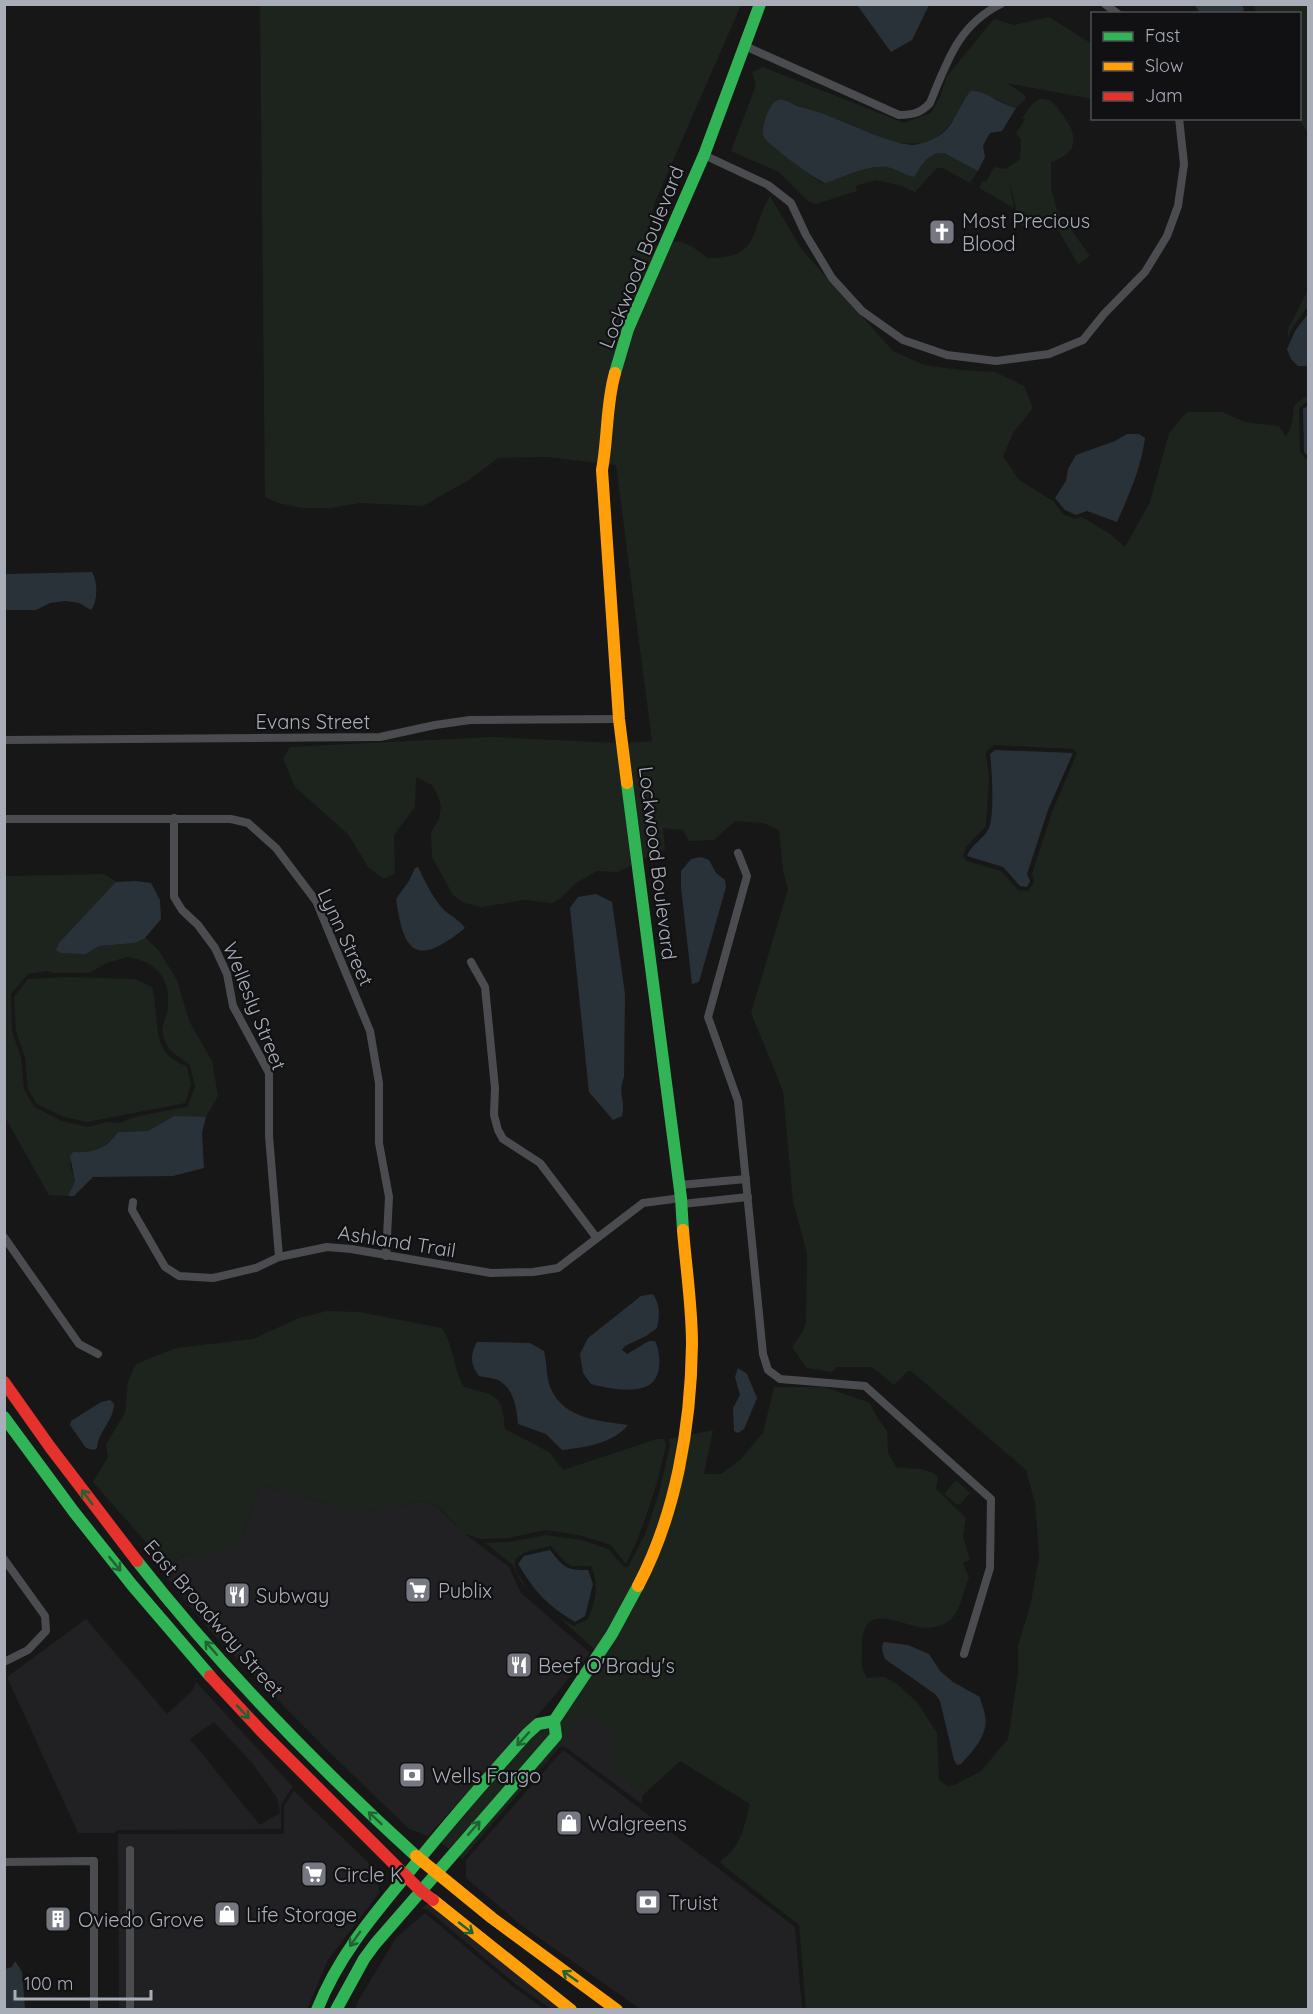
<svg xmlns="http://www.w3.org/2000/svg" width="1313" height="2014" font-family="Quicksand,sans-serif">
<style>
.built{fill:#212123;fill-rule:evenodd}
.green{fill:#1d241e;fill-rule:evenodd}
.water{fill:#2a3239}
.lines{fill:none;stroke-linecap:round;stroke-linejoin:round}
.street{stroke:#4b4c50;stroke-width:8}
.fast{stroke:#30b455;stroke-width:12}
.slow{stroke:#ff9f0a;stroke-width:12}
.jam{stroke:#e5322d;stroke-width:12}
.oneway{stroke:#206234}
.labels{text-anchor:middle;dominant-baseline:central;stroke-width:4.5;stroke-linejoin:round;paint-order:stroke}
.poi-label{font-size:20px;fill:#a8adb8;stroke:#111113;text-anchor:start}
.street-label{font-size:20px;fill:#a8adb8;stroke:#111113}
</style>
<rect width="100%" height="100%" fill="#171717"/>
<g class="built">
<path d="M260,1485L356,1511H367L423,1501L438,1507L465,1534L509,1567L521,1593L590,1653L550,1701L428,1836L409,1829L323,1746L216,1637L165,1576L166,1565L189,1552L242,1539Z"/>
<path d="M86,1619L167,1714L192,1691L196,1682L293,1787L281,1804V1829L118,1830L114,1833H78L7,1677ZM214,1722L253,1764L277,1798L280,1813L260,1825L190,1739Z"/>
<path d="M586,1709L614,1736V1768L642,1796V1804L564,1746L560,1747L526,1785Z"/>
<path d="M563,1750L795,1927L802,2009H640L521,1925L466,1878V1860Z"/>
<path d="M294,1791L378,1872L379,1893L328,1960L307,2009H119L118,1834H284V1806Z"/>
<path d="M428,1903L563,2009H551L514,1983L427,1909H422Z"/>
<path d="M425,1913L512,1986L544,2009H355L358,2001L396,1938Z"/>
</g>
<g class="green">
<path d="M260,5H741L655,202L644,248L660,245L624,327L599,463L547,457L498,458L469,480L423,506L360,503L331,508H302L278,503L265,497Z"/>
<path d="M1252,5H1308V133L1299,119L1300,14L1258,13Z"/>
<path d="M1049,17L1092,44V99L1006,83L1024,94L1026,99L1016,108L1009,107L995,98L963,99C960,106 958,114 953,120C925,163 880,137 844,122C825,115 804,110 787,101L771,145L821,183H826C844,177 867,165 887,167C896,169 905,175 914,177C922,165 928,152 944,153L978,171L970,183L943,168H937L915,192L902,186L876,180L856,186L857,191L816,204L808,201L779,172L731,151L756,85L752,72L763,67L904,123L931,113L940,97L947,76L994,19L1014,25Z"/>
<path d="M1039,99C1042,99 1046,99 1049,100C1054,102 1059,110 1062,114C1078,135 1080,153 1051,162V188L1057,210L1090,256L1078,264L1051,218L1021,226L1009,182L1014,208L979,188L983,181L986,182L994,167L1006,169L1020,159L1021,140L1016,134L1025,119L1022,118L1034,102Z"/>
<path d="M770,196L802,250L893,351L924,365L960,370L995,372L1024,386L1033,408L1013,433L1003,456L1019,480L1053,501L1064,515L1076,519L1082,517L1110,534L1125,547L1150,502L1169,433L1187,412H1222L1245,422L1279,426L1286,437C1288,433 1291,428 1292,423C1295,406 1290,405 1308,396V401L1299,408L1300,452L1308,461V2009H806L799,1925L725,1867L720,1861C741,1848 744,1827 750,1804L680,1761L642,1796L614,1768V1736L586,1710L526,1785L462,1859L457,1856L559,1722L651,1571L689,1435L713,1430L704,1474H721L740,1460L763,1433L774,1387H825L870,1403L875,1414L887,1431L888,1453L896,1467C911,1470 926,1466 938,1477L936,1489L966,1518L963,1536L970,1560L963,1563L969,1578C961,1595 961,1617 942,1625C935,1627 927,1629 919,1627C895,1623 862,1602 862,1647C862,1659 860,1668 867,1678L885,1677L897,1684L917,1702L937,1733L939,1780L947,1786L955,1785L981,1771L1008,1739L1018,1673V1645L1030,1607L1039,1557L1035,1503L1026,1470L911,1371H908L894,1385L872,1367H837L832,1372L807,1368L792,1347L802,1333L806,1322L807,1253L793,1202L783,1091L751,1013L788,889L783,871L779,830L763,823L735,821L714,840L689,841L683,830L663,828L665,849L642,860L627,743L652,741L616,465L608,464L616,387L632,331L671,242C684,239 698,250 707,258C762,258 748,234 770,196ZM994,745L1073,749L1077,753L1052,812L1032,874L1034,882L1028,891L1018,890L1001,871L967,861L963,856L966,847L986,826L989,777L986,754L987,751Z"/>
<path d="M1308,290V306L1292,328L1287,339L1289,327Z"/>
<path d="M492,737L618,743L633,864L618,872L597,871L576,883L561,898L552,903L525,900L481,907L464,903L453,895L432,857L431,832L439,819L441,807L438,796L432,785L416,777L415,807L394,835L395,873L383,879L368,867L348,834L295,787L283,759L290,747Z"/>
<path d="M104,874L117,882L86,954L99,946L135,943L145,937L159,951L177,980L189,1021L212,1061L218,1096L205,1118L174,1116L148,1131L118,1132C105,1149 94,1153 73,1152L70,1165L75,1181L68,1196L49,1195L5,1117L4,876ZM127,957C158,961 173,981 167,1013C165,1020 161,1029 163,1035C169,1055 177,1054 190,1065L195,1087L188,1105L187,1107L138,1116L119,1123L108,1122L88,1127L62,1121L34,1107L24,1089L21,1058L12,1031L11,994L28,974L47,971L53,973H89L107,963Z"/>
<path d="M68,977L135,979L152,987C158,1007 153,1044 170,1057C175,1061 182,1064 187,1067L191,1085L185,1103L87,1122L64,1117L37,1104L28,1089L25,1057L16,1031L14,997L28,979Z"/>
<path d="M327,1311L359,1312L442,1328C454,1346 453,1368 464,1387C497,1396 502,1393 505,1429L549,1452L563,1470L657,1439H664L666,1445C656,1489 646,1523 626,1564L611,1545L583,1536L546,1530L508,1538L481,1539L465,1534L439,1507L423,1501L367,1511H356L260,1485L242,1539L206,1557L189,1552L166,1565L93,1482L108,1457L106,1444L125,1413L128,1381L136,1364L176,1348L253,1339L299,1318Z"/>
<path d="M679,1437C675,1458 672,1479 666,1500C652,1553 627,1606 595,1650L560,1618L574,1626L588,1619C595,1601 600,1585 591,1566H571L565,1562L551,1546C517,1553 501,1557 530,1591L521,1582L512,1564L485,1543L509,1542L546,1535L582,1540L608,1549L624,1567H628L646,1532L659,1493L670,1446L669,1439Z"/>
<path d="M956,1480L970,1493L960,1504H956L944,1494Z"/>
<path d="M550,1727L551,1734L449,1849L439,1841L540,1729Z"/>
</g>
<g class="water">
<path d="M857,5H929L912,40L891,52Z"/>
<path d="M1195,5H1242L1244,9L1242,13H1200Z"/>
<path d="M971,91C990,92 998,104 1016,108L1002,131L990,133L987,138L983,146L985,157L978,171L944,153C928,152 922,165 914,177C905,175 896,169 887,167C866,165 844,177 826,183C818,182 766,143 764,137C761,130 765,121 767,114C770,109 772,102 778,100C786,98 793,105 800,107C830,114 857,129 886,139C895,141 904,145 913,145C923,144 935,139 943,133C956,122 959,103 971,91Z"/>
<path d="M1308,314V366H1298L1291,359L1287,349L1295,331Z"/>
<path d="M1308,406V456L1304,452L1303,409Z"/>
<path d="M1127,434H1139L1145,438C1141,468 1129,495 1117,522L1087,511L1076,515L1065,510L1055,498L1066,481L1068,469L1076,455L1115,441Z"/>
<path d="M92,572C98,582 98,601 91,610L79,603L66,601L50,603L36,610H5V574Z"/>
<path d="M995,750L1073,753L1048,810L1027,874L1030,881L1027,887L1020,886L1003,867L967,856C971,845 982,840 988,830C995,820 992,768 990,754Z"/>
<path d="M701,857L709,860L716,873L725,880L726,887L699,982L692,984L681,887V871L691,859Z"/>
<path d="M418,867C425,881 432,897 443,909C450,916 459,919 465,928C418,966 404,956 396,899L409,881L415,868Z"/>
<path d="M135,881L151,883L160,900L161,919L145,938L135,943L99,946L86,954L61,953L56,950L59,943L116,882Z"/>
<path d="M596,894L612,902L625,994L624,1077C617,1095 626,1099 622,1116L613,1120L589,1092L570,908L578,897Z"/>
<path d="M174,1116L206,1117L202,1133L204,1168L173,1176L93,1177L74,1196H68L75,1181L70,1156L73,1152C94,1153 106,1149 118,1132L148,1131Z"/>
<path d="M653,1294C660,1305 660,1315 657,1328L646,1336L625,1346L622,1350L627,1354L649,1341H655C662,1356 663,1383 642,1388C626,1392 606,1388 591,1384L583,1373L580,1354L588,1338L641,1296Z"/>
<path d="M477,1342L530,1343L544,1351C547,1363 546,1378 551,1389C564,1419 600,1421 628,1425C612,1444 586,1447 562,1450L546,1434L518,1424C517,1409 514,1388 498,1380C493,1378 485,1377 479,1376C470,1364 470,1355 477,1342Z"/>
<path d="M738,1368L747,1374L757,1398L744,1429L738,1433L734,1431L733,1408L740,1395L735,1377Z"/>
<path d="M110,1400L114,1404C113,1423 99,1429 97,1448L94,1450L86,1448L70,1425L71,1421L101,1402Z"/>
<path d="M550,1550C564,1568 566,1570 588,1570L593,1584L585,1616L575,1622C547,1605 535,1592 518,1564L524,1556Z"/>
<path d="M884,1642L908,1645L929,1654L940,1671L953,1682L980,1697C981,1703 983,1706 984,1711C991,1732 974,1750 961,1764L957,1765L954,1760L940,1701L935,1694L885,1659C883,1653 880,1647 884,1642Z"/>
<path d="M15,1961L22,1972L25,2009H5V1969L12,1967Z"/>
</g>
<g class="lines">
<g class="street">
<path d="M1105,4L1118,14"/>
<path d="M745,46L899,115C912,115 921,113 930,103C947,62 958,25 1001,4"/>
<path d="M704,155L768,185L791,203L806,235L832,278L862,311L903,340L947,355L996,361L1049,354L1083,340L1104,314L1145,272L1167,236L1178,206L1184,164L1179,118"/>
<path d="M4,740L380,737L435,725L470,720L619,719"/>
<path d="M174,818V897L182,910L198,925L215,948L227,974L233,1006L269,1073V1136L279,1257"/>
<path d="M4,819H231L248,823L276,848L316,901L370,1031L379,1083V1143L389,1197L386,1256"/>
<path d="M738,853L747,876L708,1017L738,1101L763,1354L768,1370L780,1379L865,1386L991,1499L990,1568L964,1654"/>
<path d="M471,962L485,987L495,1088L494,1115L498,1130L503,1139L540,1163L596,1237"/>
<path d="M680,1185L746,1179"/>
<path d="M133,1202L132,1210L165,1267L179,1276L213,1278L256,1268L279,1257L327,1247L351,1249L491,1273L533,1272L558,1268L643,1203L681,1198"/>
<path d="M682,1204L748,1197"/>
<path d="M4,1237L79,1344L98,1354"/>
<path d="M4,1559L45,1616L46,1631L28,1650L4,1662"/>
<path d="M4,1862L94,1861V2010"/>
<path d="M130,2010V1850"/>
</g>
<g class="fast">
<path d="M615,373L628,329L704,155L760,4"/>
<path d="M627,783L681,1198L683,1230"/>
<path d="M4,1417L74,1512L132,1585L210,1676"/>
<path d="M137,1561C221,1668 316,1765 416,1856"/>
<path d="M317,2010C337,1959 370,1919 405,1877C444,1828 485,1781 527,1734L538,1724L554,1721"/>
<path d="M336,2010L364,1959L375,1944L556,1736L554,1721L612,1634L638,1586"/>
</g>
<g class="slow">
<path d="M615,373C606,404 608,438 602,470L619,719L627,783"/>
<path d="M638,1586C676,1514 691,1426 692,1344C692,1306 686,1268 683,1230"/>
<path d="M416,1856L492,1918L617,2010"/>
<path d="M433,1900L571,2010"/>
</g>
<g class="jam">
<path d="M4,1382L50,1447L137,1561"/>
<path d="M210,1676L263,1733L421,1891L433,1900"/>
</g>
</g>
<defs><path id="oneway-shaft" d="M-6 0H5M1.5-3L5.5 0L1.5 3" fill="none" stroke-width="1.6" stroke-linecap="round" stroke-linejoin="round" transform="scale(1.5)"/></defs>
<g class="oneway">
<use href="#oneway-shaft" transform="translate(87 1497) rotate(-127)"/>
<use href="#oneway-shaft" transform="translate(115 1564) rotate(51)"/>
<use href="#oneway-shaft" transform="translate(211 1648) rotate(-131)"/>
<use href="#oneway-shaft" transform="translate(243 1712) rotate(47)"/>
<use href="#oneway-shaft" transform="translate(523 1739) rotate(132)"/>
<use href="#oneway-shaft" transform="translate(375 1818) rotate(-137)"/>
<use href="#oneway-shaft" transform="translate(474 1828) rotate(-49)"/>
<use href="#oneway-shaft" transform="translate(466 1928) rotate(38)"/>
<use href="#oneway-shaft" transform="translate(355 1939) rotate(125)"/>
<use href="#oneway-shaft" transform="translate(570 1976) rotate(-145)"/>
</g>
<defs>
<symbol id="church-square" viewBox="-11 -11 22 22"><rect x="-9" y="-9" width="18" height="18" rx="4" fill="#757880" stroke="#111113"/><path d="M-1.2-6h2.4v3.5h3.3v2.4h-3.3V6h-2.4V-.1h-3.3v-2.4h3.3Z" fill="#fff"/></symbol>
<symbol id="supermarket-square" viewBox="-11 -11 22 22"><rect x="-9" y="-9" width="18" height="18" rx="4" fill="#757880" stroke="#111113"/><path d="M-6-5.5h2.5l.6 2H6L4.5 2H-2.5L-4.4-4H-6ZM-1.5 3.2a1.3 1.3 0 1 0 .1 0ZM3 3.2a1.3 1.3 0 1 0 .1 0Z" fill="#fff"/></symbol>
<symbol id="restaurant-square" viewBox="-11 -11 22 22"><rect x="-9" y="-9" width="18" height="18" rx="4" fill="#757880" stroke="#111113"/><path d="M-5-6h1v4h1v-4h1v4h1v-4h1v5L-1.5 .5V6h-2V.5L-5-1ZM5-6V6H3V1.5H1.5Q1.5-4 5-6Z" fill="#fff"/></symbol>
<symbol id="bank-square" viewBox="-11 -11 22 22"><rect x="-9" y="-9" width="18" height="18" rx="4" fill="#757880" stroke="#111113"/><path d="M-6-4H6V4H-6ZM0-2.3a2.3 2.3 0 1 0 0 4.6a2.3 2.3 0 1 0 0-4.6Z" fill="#fff"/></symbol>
<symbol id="shop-square" viewBox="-11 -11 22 22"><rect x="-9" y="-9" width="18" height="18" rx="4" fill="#757880" stroke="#111113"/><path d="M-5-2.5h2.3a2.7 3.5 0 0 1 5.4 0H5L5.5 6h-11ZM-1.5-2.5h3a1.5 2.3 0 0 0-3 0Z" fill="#fff"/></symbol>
<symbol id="building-square" viewBox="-11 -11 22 22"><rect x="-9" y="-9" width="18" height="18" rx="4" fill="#757880" stroke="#111113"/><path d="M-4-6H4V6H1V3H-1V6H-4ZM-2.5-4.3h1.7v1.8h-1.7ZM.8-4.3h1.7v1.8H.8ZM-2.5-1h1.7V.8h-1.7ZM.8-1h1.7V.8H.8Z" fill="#fff"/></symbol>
</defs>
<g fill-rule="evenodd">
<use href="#church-square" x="927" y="217" width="30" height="30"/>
<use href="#supermarket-square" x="403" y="1575" width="30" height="30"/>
<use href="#restaurant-square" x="222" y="1580" width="30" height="30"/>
<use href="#restaurant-square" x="504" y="1650" width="30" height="30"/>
<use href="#bank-square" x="397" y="1760" width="30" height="30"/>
<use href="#shop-square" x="554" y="1808" width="30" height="30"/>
<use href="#supermarket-square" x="299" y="1859" width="30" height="30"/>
<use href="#bank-square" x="633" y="1887" width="30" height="30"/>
<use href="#shop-square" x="212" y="1899" width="30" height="30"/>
<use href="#building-square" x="43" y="1904" width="30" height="30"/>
</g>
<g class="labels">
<g class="poi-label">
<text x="962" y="220">Most Precious<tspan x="962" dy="23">Blood</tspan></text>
<text x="438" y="1590">Publix</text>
<text x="256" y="1595">Subway</text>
<text x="538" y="1665">Beef O'Brady's</text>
<text x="432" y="1775">Wells Fargo</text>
<text x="588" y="1823">Walgreens</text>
<text x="334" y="1874">Circle K</text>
<text x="668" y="1902">Truist</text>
<text x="246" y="1914">Life Storage</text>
<text x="78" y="1919">Oviedo Grove</text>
</g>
<g class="street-label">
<text transform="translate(641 257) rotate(-68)">Lockwood Boulevard</text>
<text x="313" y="721">Evans Street</text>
<text transform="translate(658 863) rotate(83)">Lockwood Boulevard</text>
<text transform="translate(346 937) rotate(65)">Lynn Street</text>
<text transform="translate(255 1006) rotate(68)">Wellesly Street</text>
<text transform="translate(397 1241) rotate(9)">Ashland Trail</text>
<text transform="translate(214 1618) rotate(49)">East Broadway Street</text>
</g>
</g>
<rect width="1313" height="2014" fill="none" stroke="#a8adb8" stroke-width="12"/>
<rect x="1091" y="12" width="210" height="108" fill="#111113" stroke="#4d4f55" stroke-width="1.5"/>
<rect x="1103" y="32" width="30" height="9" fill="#30b455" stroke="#4d4f55" stroke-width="1.5"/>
<text x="1145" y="42" font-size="18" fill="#a8adb8">Fast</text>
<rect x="1103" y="62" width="30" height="9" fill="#ff9f0a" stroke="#4d4f55" stroke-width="1.5"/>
<text x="1145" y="72" font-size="18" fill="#a8adb8">Slow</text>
<rect x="1103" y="92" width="30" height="9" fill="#e5322d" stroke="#4d4f55" stroke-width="1.5"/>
<text x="1145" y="102" font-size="18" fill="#a8adb8">Jam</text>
<path d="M15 1990v9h136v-9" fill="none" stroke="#a8adb8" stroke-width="3"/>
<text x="24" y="1990" font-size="18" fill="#a8adb8" stroke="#111113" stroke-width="4.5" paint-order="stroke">100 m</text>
</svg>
